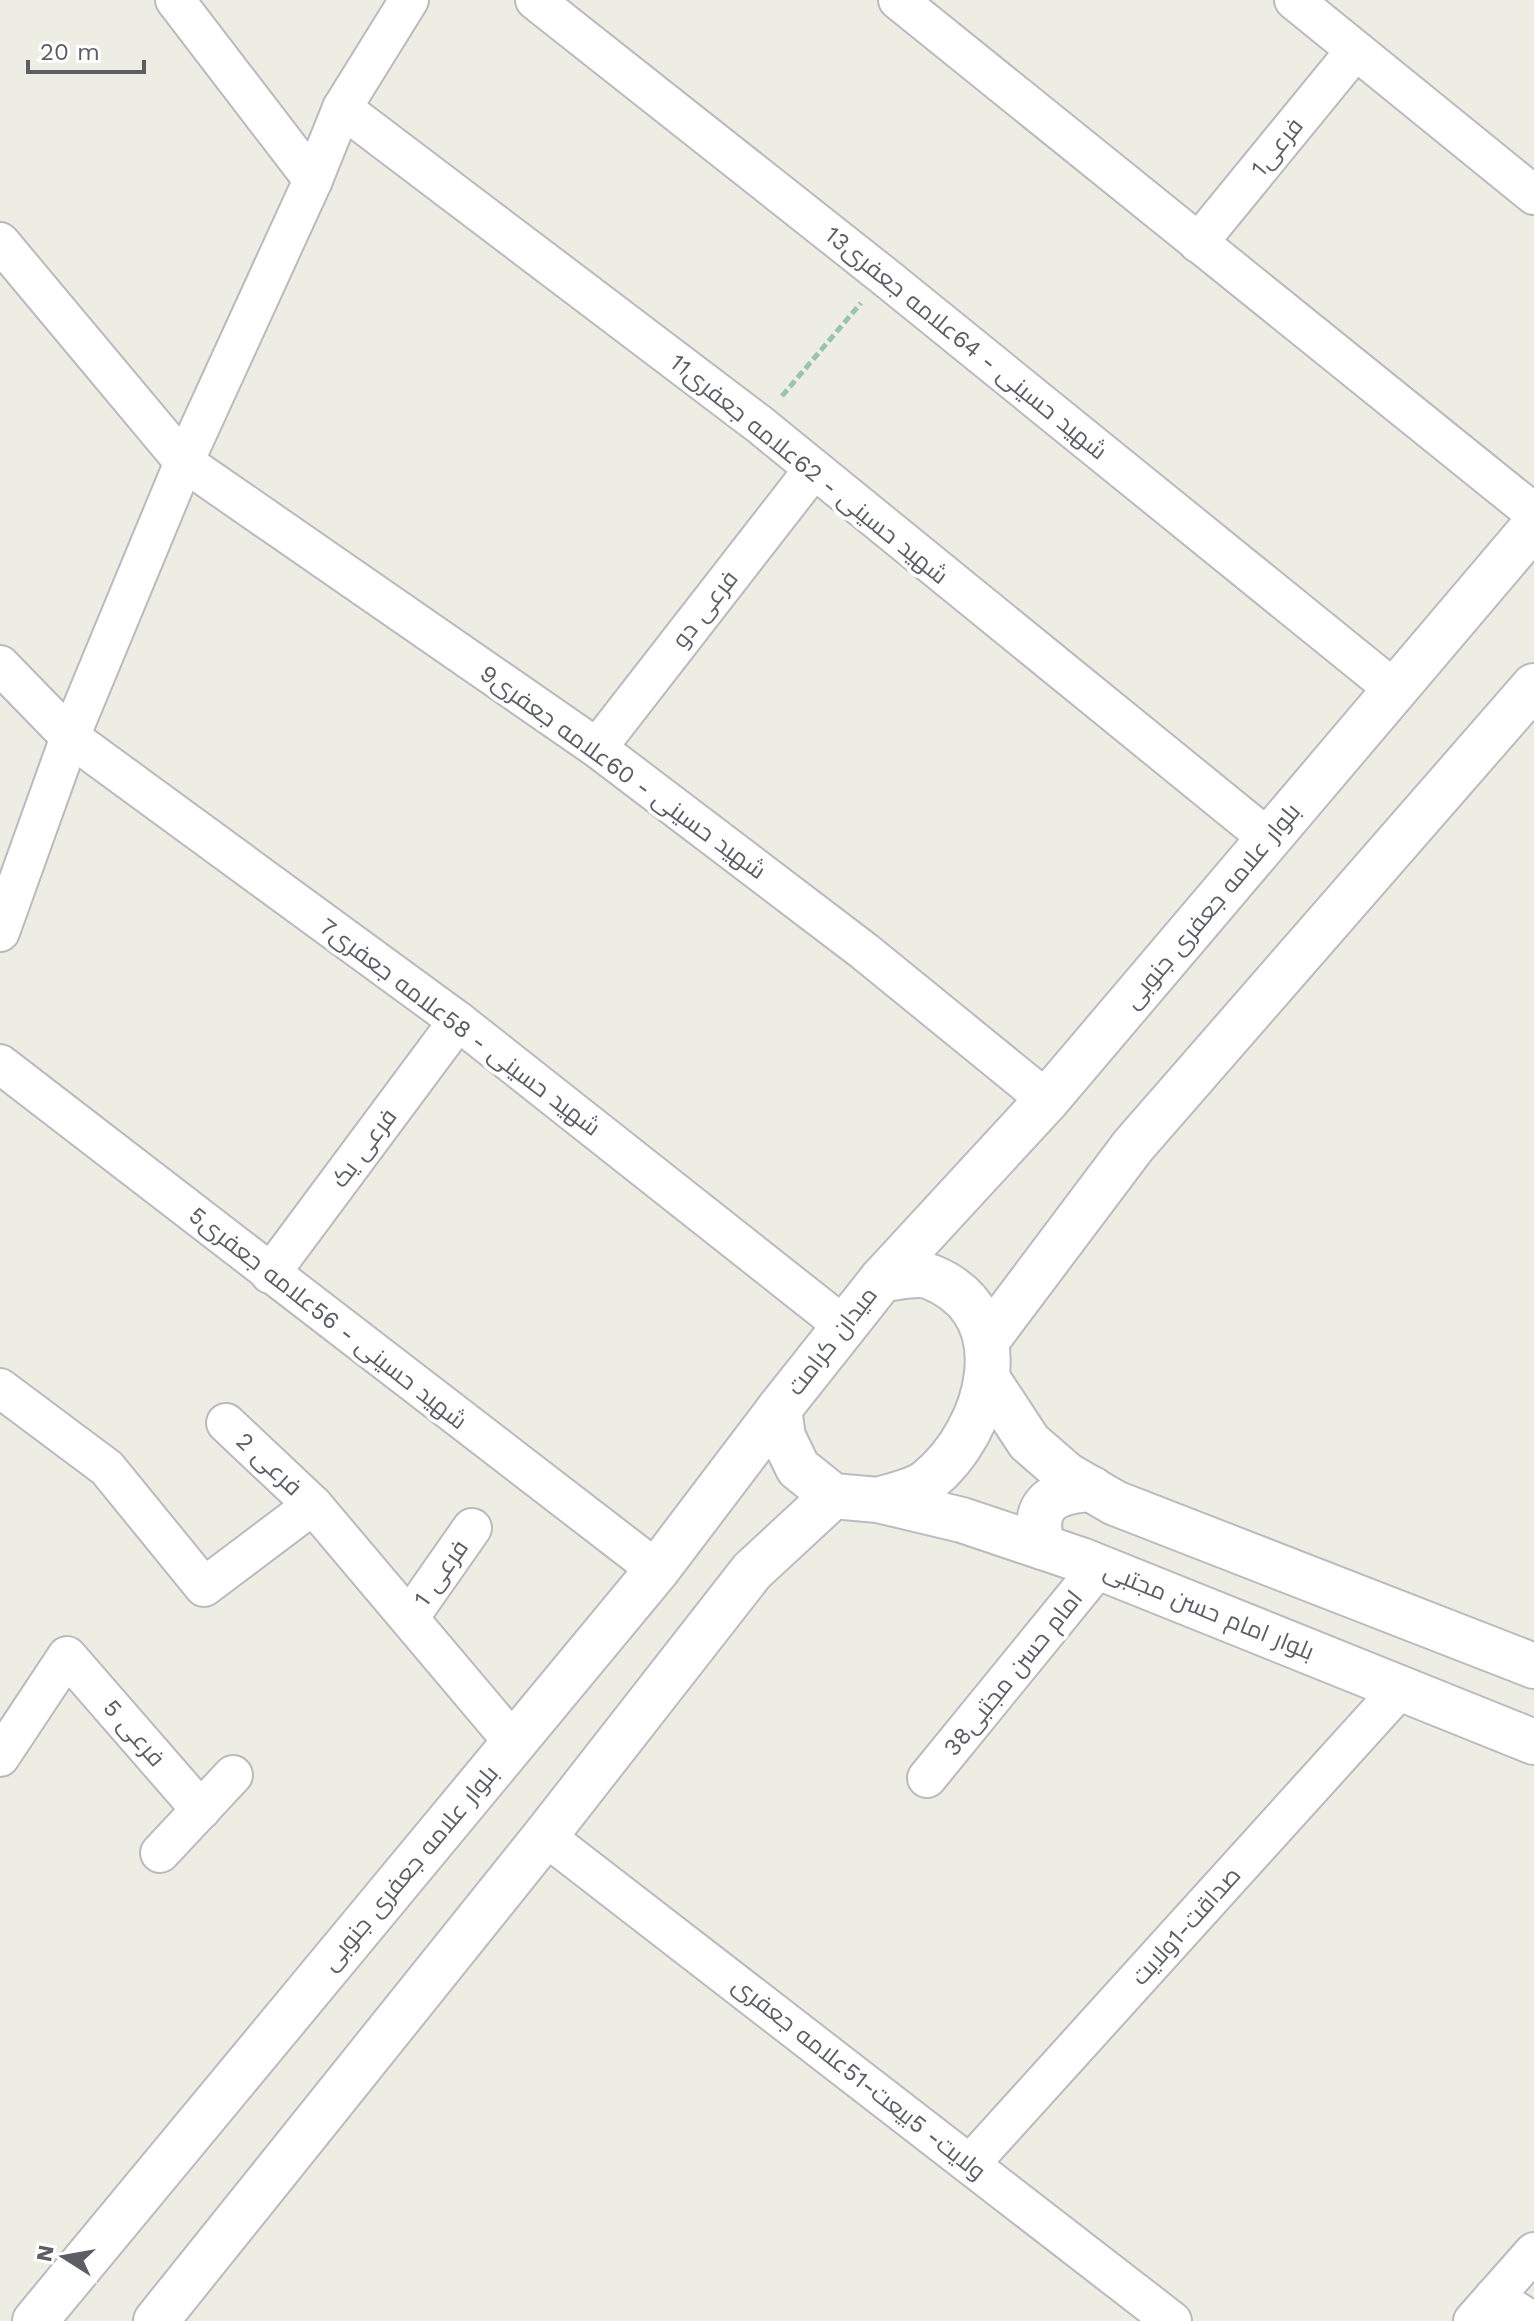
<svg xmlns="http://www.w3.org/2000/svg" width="1534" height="2321" font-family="'Work Sans',Cairo,sans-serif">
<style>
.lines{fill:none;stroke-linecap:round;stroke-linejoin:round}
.street-casing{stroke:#b8babf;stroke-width:42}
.secondary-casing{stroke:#b9bbc1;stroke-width:48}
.path{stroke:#9bc4ad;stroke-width:5;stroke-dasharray:8 4;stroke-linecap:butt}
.street{stroke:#fff;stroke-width:38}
.secondary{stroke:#fff;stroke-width:44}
.labels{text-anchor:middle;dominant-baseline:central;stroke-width:8;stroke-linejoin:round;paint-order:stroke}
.street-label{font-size:24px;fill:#5b5e63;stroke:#fff}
</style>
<rect width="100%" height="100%" fill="#edede3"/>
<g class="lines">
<defs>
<g id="street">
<path d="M175,0L313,180"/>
<path d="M535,0L884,276L1395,690"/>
<path d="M898,0L1534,513"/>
<path d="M1294,0L1534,195"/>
<path d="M342,108L759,424L1269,839"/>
<path d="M0,242L184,462L597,748L864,951L1047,1100"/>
<path d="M1198,243L1355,51"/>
<path d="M0,665L70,737L458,1021L844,1326"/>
<path d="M597,748L813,470"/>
<path d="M0,932L70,737L184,462L313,180L342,108L409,0"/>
<path d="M0,1064L657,1570"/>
<path d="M270,1274L458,1021"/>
<path d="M0,1388L107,1468L204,1587L313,1505L514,1743"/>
<path d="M226,1423L313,1505"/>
<path d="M409,1618L472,1528"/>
<path d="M0,1757L67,1656L201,1810"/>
<path d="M927,1778L1099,1567"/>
<path d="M545,1836L1172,2321"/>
<path d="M160,1853L233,1775"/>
<path d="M970,2164L1401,1688"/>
<path d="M1494,2297L1532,2321"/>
<path d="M1473,2321L1534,2252"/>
</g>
<g id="secondary">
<path d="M882,1279L1047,1100L1534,526"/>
<path d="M988,1339L1133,1146L1534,686"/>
<path d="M987,1378L1029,1442L1067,1475L1115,1503L1534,1666"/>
<path d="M878,1500C893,1495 917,1491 929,1480C990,1430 1022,1314 931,1277C918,1272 895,1278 882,1279L779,1409L783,1437L798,1468L833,1496L878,1500L962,1520L1081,1560L1534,1742"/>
<path d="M1043,1547C1030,1504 1052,1491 1092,1489"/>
<path d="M35,2321L657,1570L779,1409"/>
<path d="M156,2321L545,1836L752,1571L833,1496"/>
</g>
</defs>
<use href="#street" class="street-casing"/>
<use href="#secondary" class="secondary-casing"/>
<path class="path" d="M782,396L861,303"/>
<use href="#street" class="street"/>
<use href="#secondary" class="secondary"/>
</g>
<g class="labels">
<g class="street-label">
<text transform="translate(1277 147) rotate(-51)">فرعی1</text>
<text transform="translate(966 343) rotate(39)">13شهید حسینی - 64علامه جعفری</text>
<text transform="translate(809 469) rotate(39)">11شهید حسینی - 62علامه جعفری</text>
<text transform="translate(705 609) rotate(-52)">فرعی دو</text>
<text transform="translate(623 772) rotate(36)">9شهید حسینی - 60علامه جعفری</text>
<text transform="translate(1212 906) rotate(-50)">بلوار علامه جعفری جنوبی</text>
<text transform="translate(460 1027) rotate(37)">7شهید حسینی - 58علامه جعفری</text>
<text transform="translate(364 1148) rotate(-53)">فرعی یک</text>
<text transform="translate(328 1318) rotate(38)">5شهید حسینی - 56علامه جعفری</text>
<text transform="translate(832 1341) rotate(-52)">میدان کرامت</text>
<text transform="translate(269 1464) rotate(43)">فرعی 2</text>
<text transform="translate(441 1573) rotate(-55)">فرعی 1</text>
<text transform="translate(1209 1611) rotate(22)">بلوار امام حسن مجتبی</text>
<text transform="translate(1013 1673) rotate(-51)">38امام حسن مجتبی</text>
<text transform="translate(134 1733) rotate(49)">فرعی 5</text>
<text transform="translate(410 1868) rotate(-50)">بلوار علامه جعفری جنوبی</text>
<text transform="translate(1186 1926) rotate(-48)">صداقت-1ولایت</text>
<text transform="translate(859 2078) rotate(38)">ولایت- 5بیعت-51علامه جعفری</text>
</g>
</g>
<g transform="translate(64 2257) rotate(281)" stroke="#ffffff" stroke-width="6" paint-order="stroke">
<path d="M0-6L14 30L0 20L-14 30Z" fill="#5b5e63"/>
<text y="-12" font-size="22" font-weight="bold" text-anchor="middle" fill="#5b5e63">N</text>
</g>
<path d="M28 60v12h116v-12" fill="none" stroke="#5b5e63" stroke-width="4"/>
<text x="40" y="60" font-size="24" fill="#5b5e63" stroke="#ffffff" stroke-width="6" paint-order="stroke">20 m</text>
</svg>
